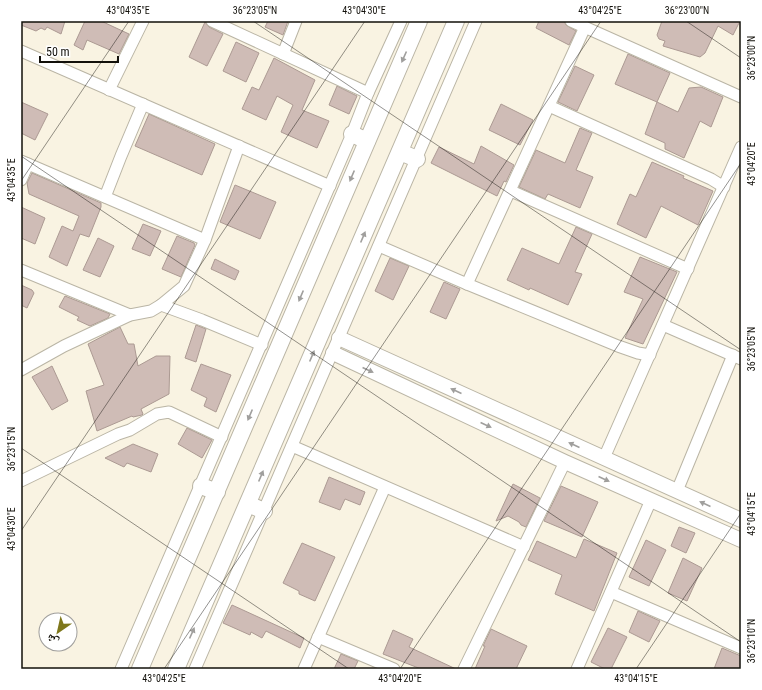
<svg xmlns="http://www.w3.org/2000/svg" width="762" height="690" font-family="'Roboto Condensed','Noto Naskh Arabic',sans-serif">
<style>
.building{fill:#cfbcb6;stroke:#ac9a93}
.lines{fill:none;stroke-linecap:round;stroke-linejoin:round}
.minor-casing{stroke:#bab5a5;stroke-width:13}
.tertiary-casing{stroke:#bab5a5;stroke-width:16}
.secondary-casing{stroke:#bab5a5;stroke-width:18}
.minor{stroke:#fff;stroke-width:11}
.tertiary{stroke:#fff;stroke-width:14}
.secondary{stroke:#fff;stroke-width:16}
.oneway{fill:#a09f9d}
.ticks{fill:none;stroke:#12100a;stroke-width:1;stroke-opacity:0.45}
.neatline{fill:none;stroke:#12100a;stroke-width:1.5}
.ticks-label{font-size:10px;text-anchor:middle;fill:#12100a}
</style>
<rect width="100%" height="100%" fill="#f9f3e2"/>
<g class="building">
<path d="M21,21H65L61,34L47,27L45,30L41,28L36,31L21,25Z"/>
<path d="M85,21H101L129,34L119,54L87,40L83,50L74,45Z"/>
<path d="M268,21H288L283,35L265,27Z"/>
<path d="M539,21H564L566,25L576,31L569,45L536,28Z"/>
<path d="M662,21H740L733,35L718,26L705,53L700,57L663,46L665,41L659,39L657,35Z"/>
<path d="M205,22L209,27L223,34L207,66L189,57Z"/>
<path d="M236,42L259,53L246,82L223,71Z"/>
<path d="M628,54L670,73L657,102L615,84Z"/>
<path d="M274,58L315,80L302,110L329,121L317,148L281,132L293,105L277,96L266,120L242,109L252,87L259,90Z"/>
<path d="M575,66L594,75L577,111L558,102Z"/>
<path d="M337,86L357,96L349,114L329,105Z"/>
<path d="M701,87L723,97L711,127L700,121L684,158L665,149V143L645,134L657,102L678,112L689,88Z"/>
<path d="M21,102L48,114L35,140L21,133Z"/>
<path d="M501,104L533,120L520,145L489,130Z"/>
<path d="M149,114L215,144L202,175L135,146Z"/>
<path d="M580,128L592,133L576,170L593,177L580,208L548,194L545,199L519,187L536,150L565,163Z"/>
<path d="M481,146L514,165L506,182L504,181L497,196L431,163L439,147L474,164Z"/>
<path d="M652,162L684,176L683,178L713,191L698,225L661,206L646,238L617,224L630,194L636,197Z"/>
<path d="M32,173L101,203V207L89,237L80,234L67,266L49,257L62,226L73,231L79,216L29,194L27,183Z"/>
<path d="M235,185L276,202L260,239L220,222Z"/>
<path d="M21,207L45,218L35,244L21,238Z"/>
<path d="M143,224L161,231L150,256L132,249Z"/>
<path d="M576,227L592,234L575,272L582,274L568,305L530,288L529,290L507,280L522,248L559,264Z"/>
<path d="M177,236L194,243L195,245L181,277L162,269Z"/>
<path d="M98,238L114,246L100,277L83,270Z"/>
<path d="M640,257L677,272L643,344L625,338L643,299L624,292Z"/>
<path d="M390,258L409,266L393,300L375,291Z"/>
<path d="M215,259L239,271L235,280L211,269Z"/>
<path d="M444,282L460,289L446,319L430,312Z"/>
<path d="M21,285L32,290L34,293L27,308L21,305Z"/>
<path d="M65,296L110,314L108,318L90,326L77,320L79,317L59,307Z"/>
<path d="M196,325L206,329L196,362L185,358Z"/>
<path d="M120,327L128,344H134L138,366L156,356H170L169,394L141,409L143,414L142,415L133,417L132,416L97,431L86,391L104,385L88,344Z"/>
<path d="M201,364L231,375L216,412L204,406L207,398L191,390Z"/>
<path d="M52,366L68,401L52,410L32,377Z"/>
<path d="M187,428L212,440L202,458L178,444Z"/>
<path d="M133,444L158,454L151,472L127,463L124,467L105,458Z"/>
<path d="M329,477L365,492L360,505L345,499L340,510L319,502Z"/>
<path d="M513,484L540,498L526,527L521,525L519,522L508,516L496,521Z"/>
<path d="M561,486L598,502L582,537L544,521Z"/>
<path d="M679,527L695,533L686,553L671,546Z"/>
<path d="M584,539L617,553L594,611L555,594L562,575L528,560L537,541L576,558Z"/>
<path d="M646,540L666,550L649,586L629,577Z"/>
<path d="M302,543L335,557L315,601L299,594V591L283,583Z"/>
<path d="M683,558L702,568L687,601L668,593Z"/>
<path d="M232,605L304,638L300,648L266,631L262,638L251,632L250,635L223,623Z"/>
<path d="M638,611L660,621L649,642L629,632Z"/>
<path d="M608,628L627,637L611,669H605L591,662Z"/>
<path d="M491,629L527,646L516,669H475L485,646H483Z"/>
<path d="M393,630L413,639L409,647L456,669H421L383,654Z"/>
<path d="M722,648L741,656V669H714Z"/>
<path d="M341,654L358,661L354,669H334Z"/>
</g>
<g class="lines">
<defs>
<g id="minor">
<path d="M212,21L368,93"/>
<path d="M571,21L741,97"/>
<path d="M21,51L330,186"/>
<path d="M283,54L296,21"/>
<path d="M109,90L143,21"/>
<path d="M549,106L711,179L724,187"/>
<path d="M21,161L205,240"/>
<path d="M21,180L28,164"/>
<path d="M511,191L688,269"/>
<path d="M105,197L121,156L143,104"/>
<path d="M379,246L467,284L618,346L638,353L650,355"/>
<path d="M21,270L130,315"/>
<path d="M467,284L585,27"/>
<path d="M161,305L202,320L262,345"/>
<path d="M663,325L741,359"/>
<path d="M21,370L64,346L130,315L151,311L161,305L184,286L205,240L239,146"/>
<path d="M292,446L524,547"/>
<path d="M604,458L741,147"/>
<path d="M21,481L118,434L130,430L157,414L169,412L222,437"/>
<path d="M677,491L733,355"/>
<path d="M611,592L741,648"/>
<path d="M318,637L394,669"/>
<path d="M121,669L352,134L368,93L401,21"/>
<path d="M195,669L476,21"/>
<path d="M304,669L385,487"/>
<path d="M464,669L565,462"/>
<path d="M577,669L651,500"/>
</g>
<g id="tertiary">
<path d="M339,338L741,520"/>
<path d="M333,353L565,462L741,540"/>
</g>
<g id="secondary">
<path d="M352,134L367,141"/>
<path d="M400,152L417,159"/>
<path d="M201,486L217,492"/>
<path d="M248,504L264,511"/>
<path d="M140,669L419,21"/>
<path d="M176,669L456,21"/>
</g>
</defs>
<use href="#minor" class="minor-casing"/>
<use href="#tertiary" class="tertiary-casing"/>
<use href="#secondary" class="secondary-casing"/>
<use href="#minor" class="minor"/>
<use href="#tertiary" class="tertiary"/>
<use href="#secondary" class="secondary"/>
</g>
<defs><path id="oneway-solid" d="M-6-.8H1V-3.2L6.5 0L1 3.2V.8H-6Z"/></defs>
<g class="oneway">
<use href="#oneway-solid" transform="translate(404 57) rotate(114)"/>
<use href="#oneway-solid" transform="translate(352 176) rotate(113)"/>
<use href="#oneway-solid" transform="translate(363 237) rotate(-67)"/>
<use href="#oneway-solid" transform="translate(301 296) rotate(113)"/>
<use href="#oneway-solid" transform="translate(312 356) rotate(-67)"/>
<use href="#oneway-solid" transform="translate(368 370) rotate(25)"/>
<use href="#oneway-solid" transform="translate(456 391) rotate(-156)"/>
<use href="#oneway-solid" transform="translate(250 415) rotate(113)"/>
<use href="#oneway-solid" transform="translate(486 425) rotate(25)"/>
<use href="#oneway-solid" transform="translate(574 445) rotate(-156)"/>
<use href="#oneway-solid" transform="translate(261 476) rotate(-67)"/>
<use href="#oneway-solid" transform="translate(604 479) rotate(24)"/>
<use href="#oneway-solid" transform="translate(705 504) rotate(-156)"/>
<use href="#oneway-solid" transform="translate(192 633) rotate(-66)"/>
</g>
<path class="ticks" d="M253,21L741,350M686,21L741,58M21,156L741,642M21,181L129,21M21,448L349,669M21,531L365,21M164,669L601,21M400,669L741,163M636,669L741,513"/>
<rect width="762" height="690" fill="none" stroke="#ffffff" stroke-width="44"/>
<g transform="translate(58 632) rotate(214)"><circle r="19" fill="#ffffff" stroke="#a09f9d"/>
<path d="M0-3L7 15L0 10L-7 15Z" fill="#7e771b"/>
<text y="-6" font-size="11" font-weight="bold" text-anchor="middle" fill="#12100a">ش</text>
</g>
<path d="M40 56v6h78v-6" fill="none" stroke="#12100a" stroke-width="2"/>
<text x="46" y="56" font-size="12" fill="#12100a" stroke="#ffffff" stroke-width="3" paint-order="stroke">50 m</text>
<rect x="22" y="22" width="718" height="646" class="neatline"/>
<g class="ticks-label">
<text x="128" y="14">43°04'35"E</text>
<text x="255" y="14">36°23'05"N</text>
<text x="364" y="14">43°04'30"E</text>
<text x="600" y="14">43°04'25"E</text>
<text x="687" y="14">36°23'00"N</text>
<text transform="translate(751 58) rotate(-90)" y="4">36°23'00"N</text>
<text transform="translate(751 164) rotate(-90)" y="4">43°04'20"E</text>
<text transform="translate(11 180) rotate(-90)" y="4">43°04'35"E</text>
<text transform="translate(751 349) rotate(-90)" y="4">36°23'05"N</text>
<text transform="translate(11 449) rotate(-90)" y="4">36°23'15"N</text>
<text transform="translate(751 514) rotate(-90)" y="4">43°04'15"E</text>
<text transform="translate(11 529) rotate(-90)" y="4">43°04'30"E</text>
<text transform="translate(751 641) rotate(-90)" y="4">36°23'10"N</text>
<text x="164" y="682">43°04'25"E</text>
<text x="400" y="682">43°04'20"E</text>
<text x="636" y="682">43°04'15"E</text>
</g>
</svg>
